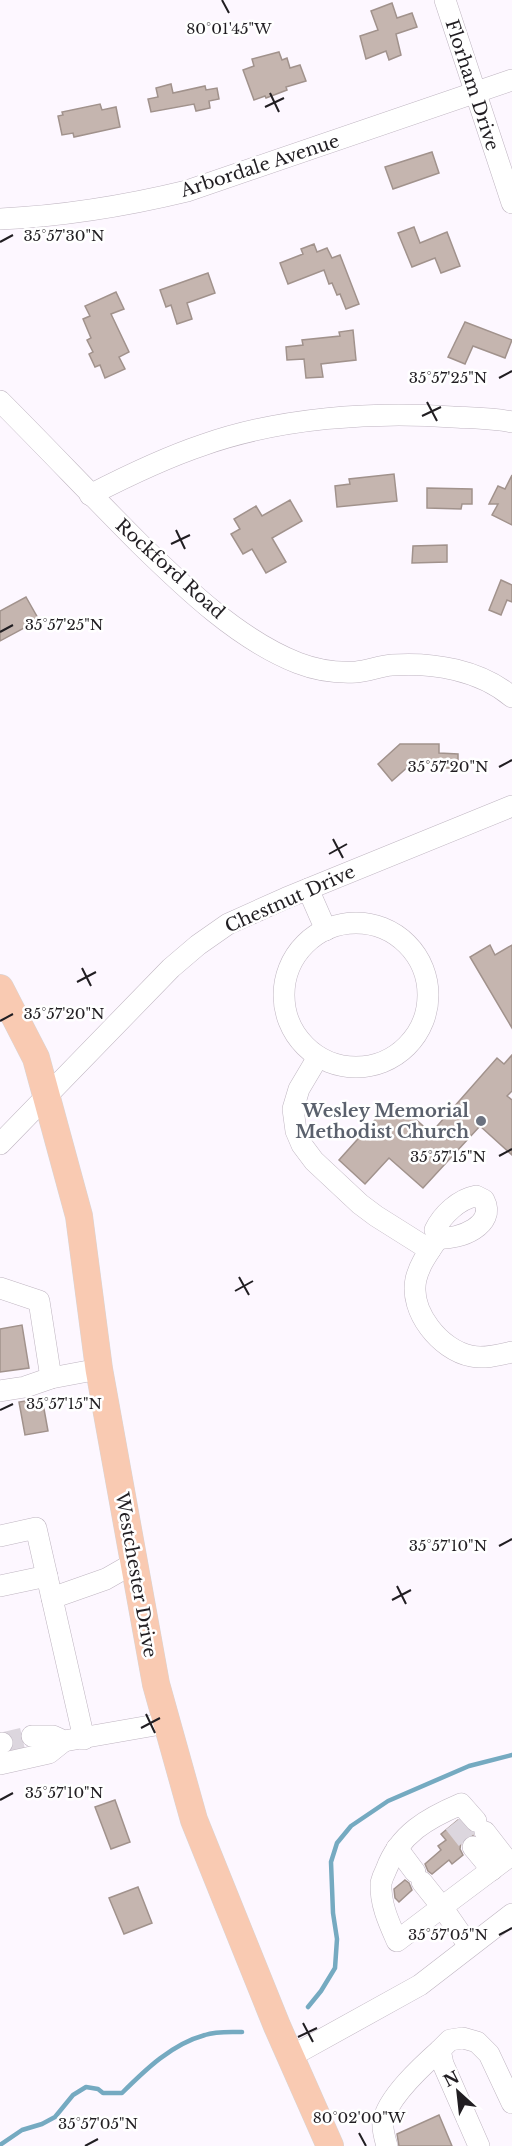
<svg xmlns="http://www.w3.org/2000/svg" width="512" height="2146" font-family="'Libre Baskerville',serif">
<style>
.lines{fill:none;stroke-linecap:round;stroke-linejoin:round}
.stream{stroke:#75aac1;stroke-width:4.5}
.building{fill:#c5b5af;stroke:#a1928c;stroke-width:1.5}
.minor-tunnel{stroke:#dcd6de;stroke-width:21;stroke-dasharray:21 10;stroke-linecap:butt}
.minor-casing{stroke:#bfb5c1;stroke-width:22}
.major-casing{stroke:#d7d6d7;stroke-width:28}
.minor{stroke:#fff;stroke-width:21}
.major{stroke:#f9cab2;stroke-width:27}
.ticks{fill:none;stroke:#211e22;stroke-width:2}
.worship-dot{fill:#6b7280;stroke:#fff;stroke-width:2}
.labels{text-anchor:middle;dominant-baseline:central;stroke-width:5;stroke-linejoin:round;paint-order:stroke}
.street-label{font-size:18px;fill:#211e22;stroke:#fff}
.worship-label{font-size:18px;font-weight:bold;fill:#5b616d;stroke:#fff;text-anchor:end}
.ticks-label{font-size:15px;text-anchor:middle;fill:#211e22;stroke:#fff;stroke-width:5;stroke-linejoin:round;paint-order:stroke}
</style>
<rect width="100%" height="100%" fill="#fdf7ff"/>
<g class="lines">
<g class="stream">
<path d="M308,2007L321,1991L335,1968L337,1939L333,1913L331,1862L337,1843L351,1826L388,1801L469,1766L512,1755"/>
<path d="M0,2145L22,2130L42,2124L55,2117L73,2095L86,2087L98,2089L103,2093H122C146,2069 172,2044 205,2035C216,2031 230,2032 242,2032"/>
</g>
</g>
<g class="building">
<path d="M392,3L397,18L412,13L417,27L396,34L401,55L389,60L386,51L366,59L360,36L378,30L371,11Z"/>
<path d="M279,52L282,60L287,58L290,68L300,65L306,81L286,87L287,90L266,98L265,96L254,100L243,70L254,66L252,59Z"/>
<path d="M171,84L173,93L205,86L206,90L217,88L219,99L209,101L210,108L196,111L194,104L151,112L148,99L158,97L156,88Z"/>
<path d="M100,104L102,110L116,107L120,127L74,137L73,133L62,135L58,116L63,115L62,112Z"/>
<path d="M432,152L439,173L393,189L385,167Z"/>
<path d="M414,227L420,243L447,232L460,266L441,273L435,258L412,267L398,233Z"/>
<path d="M314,244L317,252L327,248L332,258L340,255L359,304L346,309L340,294L337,295L332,283L329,284L324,270L288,284L280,263L303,254L301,249Z"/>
<path d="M208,273L215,293L187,303L192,319L177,324L171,305L166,307L160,290Z"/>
<path d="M116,292L124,309L111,314L129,352L119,357L125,369L105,378L100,365L95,367L89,354L93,352L87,340L91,338L83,319L90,316L85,306Z"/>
<path d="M465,322L512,340L505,358L473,346L465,364L448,357Z"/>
<path d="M353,330L356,360L321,364L323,377L306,378L304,359L287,360L286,347L303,345L302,340L340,336L339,332Z"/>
<path d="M394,474L397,501L337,507L335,486L350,484L349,479Z"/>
<path d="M512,475V525L492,515L498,504H489L498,486L505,489Z"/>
<path d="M427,488L472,489V504H462L461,509L427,508Z"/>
<path d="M290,500L302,521L272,538L286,562L266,573L252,549L243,554L231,534L240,529L234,519L256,506L262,516Z"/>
<path d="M447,545V562L412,563L413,546Z"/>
<path d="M501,580L512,585V602L507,600L501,615L489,610Z"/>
<path d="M26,597L39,620L0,641V611Z"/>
<path d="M400,744H439V753L458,754V768H444V765H410L392,781L378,764Z"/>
<path d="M490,945L495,955L512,945V1028L470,957Z"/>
<path d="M512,1055V1091L507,1096L512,1100V1155L480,1126L423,1188L389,1158L365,1184L339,1160L391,1102L408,1118L411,1115L431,1133L497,1058L504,1064Z"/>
<path d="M22,1325L29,1368L0,1372V1329Z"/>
<path d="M42,1398L48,1431L25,1435L19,1402Z"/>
<path d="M115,1800L130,1842L111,1849L95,1807Z"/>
<path d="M458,1820L473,1835L465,1837L461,1842L460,1849L463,1855L452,1864L449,1860L432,1874L428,1871L425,1864L441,1850L438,1846L446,1840L441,1834Z"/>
<path d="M405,1880L409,1883L412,1890L399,1902L395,1898L394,1889Z"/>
<path d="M138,1887L152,1923L124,1934L109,1898Z"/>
<path d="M439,2115L452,2146H399L397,2134Z"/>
</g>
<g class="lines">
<g class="minor-tunnel">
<path d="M2,1743L32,1736"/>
<path d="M454,1823L473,1847"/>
</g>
<defs>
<g id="minor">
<path d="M445,0L512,203"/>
<path d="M0,219C64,216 125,206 187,191L512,80"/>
<path d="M0,401C47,448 93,497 140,544C185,588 239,640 298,663C316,670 338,673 356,672C368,671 380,666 392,665C433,662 480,670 512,697"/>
<path d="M90,495C127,476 164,458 203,445C279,418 373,411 453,417C472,418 493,418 512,422"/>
<path d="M308,889L326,930"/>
<circle cx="356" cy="995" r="72"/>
<path d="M318,1057L299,1089L293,1109L296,1131L302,1145L314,1161L360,1204L376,1216L430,1250"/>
<path d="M0,1144L171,968L198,945L228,924L286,898L512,806"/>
<path d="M476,1196L484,1200C497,1225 459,1240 439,1238L435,1230C442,1215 459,1199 476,1196Z"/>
<path d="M438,1238C429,1252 420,1263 416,1279C409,1311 440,1350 471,1356C484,1359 499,1355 512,1352"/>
<path d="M0,1288L39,1301L51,1378"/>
<path d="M0,1391L25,1387L51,1378L99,1369"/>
<path d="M0,1536L36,1528L84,1739"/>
<path d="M0,1586L47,1576"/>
<path d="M52,1598L106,1579L134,1563"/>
<path d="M32,1736H53L64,1741L167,1723"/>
<path d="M0,1744L2,1743"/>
<path d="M0,1764L49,1753L64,1741"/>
<path d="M473,1847L492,1870"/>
<path d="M397,1848L415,1872"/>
<path d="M422,1882L442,1907L506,1859L485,1832"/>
<path d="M469,1946L442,1907L397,1941C389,1923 380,1904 381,1883C382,1879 384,1874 386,1870C399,1834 428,1818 461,1804L476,1821"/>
<path d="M290,2057L420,1985L512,1914"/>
<path d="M387,2146C385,2139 382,2129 383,2122C387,2098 422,2066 440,2050"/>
<path d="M479,2146L443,2064L440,2050L450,2040L463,2038L477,2042L489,2054L512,2103"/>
</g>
<path id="major" d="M0,988L36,1058L79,1216L99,1369L156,1684L194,1820L277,2026L330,2146"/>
</defs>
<use href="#minor" class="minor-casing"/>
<use href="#major" class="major-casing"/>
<use href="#minor" class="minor"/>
<use href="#major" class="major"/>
</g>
<path class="ticks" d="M222,0L229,13M270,93L279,112M265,107L284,98M0,242L13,235M499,378L512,371M427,402L437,421M422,416L441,407M176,530L185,549M171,544L190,535M0,632L13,625M499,767L512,760M333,839L343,858M329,854L347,844M82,968L91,986M77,982L96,972M0,1021L13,1014M499,1156L512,1149M239,1277L249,1295M235,1291L253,1281M0,1410L13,1404M499,1546L512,1539M397,1586L406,1604M392,1600L411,1590M146,1714L155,1733M141,1728L160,1718M0,1800L13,1793M499,1935L512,1928M303,2023L313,2042M298,2037L317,2028M359,2133L366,2146M85,2146L98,2139"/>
<circle class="worship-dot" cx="481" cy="1121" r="6"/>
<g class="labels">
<g class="street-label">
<text transform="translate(472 85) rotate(72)">Florham Drive</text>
<text transform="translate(260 166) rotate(-18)">Arbordale Avenue</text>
<text transform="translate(170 569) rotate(42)">Rockford Road</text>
<text transform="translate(290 899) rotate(-24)">Chestnut Drive</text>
<text transform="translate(136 1575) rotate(80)">Westchester Drive</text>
</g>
<g class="worship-label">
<text x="469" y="1111">Wesley Memorial<tspan x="469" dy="21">Methodist Church</tspan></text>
</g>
</g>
<g class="ticks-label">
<text x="229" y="34">80°01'45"W</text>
<text x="64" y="241">35°57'30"N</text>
<text x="448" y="383">35°57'25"N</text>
<text x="64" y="630">35°57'25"N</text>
<text x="448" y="772">35°57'20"N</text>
<text x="64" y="1019">35°57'20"N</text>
<text x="448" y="1162">35°57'15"N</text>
<text x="64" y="1409">35°57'15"N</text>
<text x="448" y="1551">35°57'10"N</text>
<text x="64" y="1798">35°57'10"N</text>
<text x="448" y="1940">35°57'05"N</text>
<text x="359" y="2123">80°02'00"W</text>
<text x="98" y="2129">35°57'05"N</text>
</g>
<g transform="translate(458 2092) rotate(333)" stroke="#ffffff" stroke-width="4.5" paint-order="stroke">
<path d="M0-4.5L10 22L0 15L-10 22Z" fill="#211e22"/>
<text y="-9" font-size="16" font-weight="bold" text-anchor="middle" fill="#211e22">N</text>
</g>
</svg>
